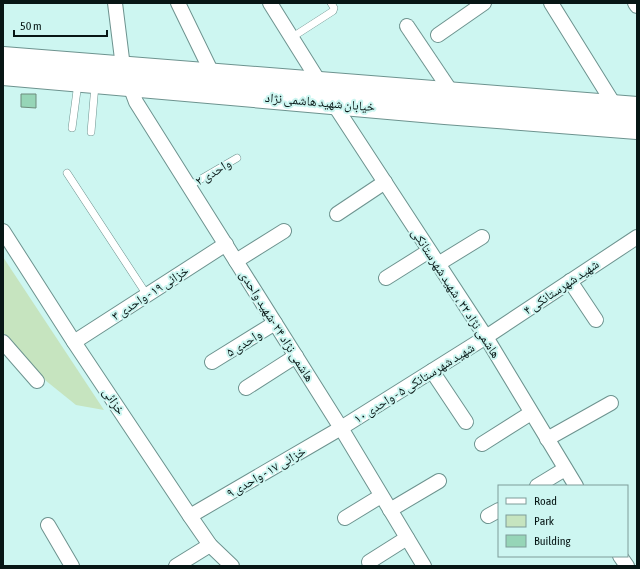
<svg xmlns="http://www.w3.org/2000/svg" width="640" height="569" font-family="'Asap Condensed','Noto Naskh Arabic',sans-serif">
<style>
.green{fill:#c6e4bf}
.building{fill:#96d5b7;stroke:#6c8b7c}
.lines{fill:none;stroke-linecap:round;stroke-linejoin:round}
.service-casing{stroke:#6d938f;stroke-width:8}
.minor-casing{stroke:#6d938f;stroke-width:16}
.primary-casing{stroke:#6d938f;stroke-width:24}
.service{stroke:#fff;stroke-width:7}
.minor{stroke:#fff;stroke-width:14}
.primary{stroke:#fff;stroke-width:22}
.labels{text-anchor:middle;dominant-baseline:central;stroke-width:4;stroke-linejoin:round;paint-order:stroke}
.street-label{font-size:13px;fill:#071615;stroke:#cdf6f1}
</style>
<rect width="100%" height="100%" fill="#cdf6f1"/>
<path class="green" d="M3,257L104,410L76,405L40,376L3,332Z"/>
<path class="building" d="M21,94H36V108L21,107Z"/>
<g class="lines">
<defs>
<g id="service">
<path d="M291,38L333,11L334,8L331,3"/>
<path d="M72,128L78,83"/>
<path d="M91,132L95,85"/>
<path d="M67,173L147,295"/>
<path d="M189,186L237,158"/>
</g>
<g id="minor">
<path d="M115,3L123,67"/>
<path d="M178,3L213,75"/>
<path d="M270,3L320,83L486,337L576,486"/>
<path d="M551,3L615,106"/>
<path d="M635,3L637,6"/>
<path d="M407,26L452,93"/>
<path d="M438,35L484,3"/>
<path d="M130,86L136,102L341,428L424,566"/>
<path d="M337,214L385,182"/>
<path d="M3,231L74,342L190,516L210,545L232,566"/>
<path d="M236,261L284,231"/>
<path d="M438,264L482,237"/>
<path d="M386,278L429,251"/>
<path d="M570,281L596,320"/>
<path d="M3,342L37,381"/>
<path d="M74,342L226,244"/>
<path d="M212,362L275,323"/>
<path d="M432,371L466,422"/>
<path d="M246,388L296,356"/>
<path d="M547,439L611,403"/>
<path d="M482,444L531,413"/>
<path d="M537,486L565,469"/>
<path d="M390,510L439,481"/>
<path d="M190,516L341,428L486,337L637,237"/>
<path d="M488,516L499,510"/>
<path d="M345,518L381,496"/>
<path d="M48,525L72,566"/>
<path d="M620,556L627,566"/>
<path d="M369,562L407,538"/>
<path d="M176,566L210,545"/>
</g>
<g id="primary">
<path d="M3,58L637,108"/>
<path d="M3,74L445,113L637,128"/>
</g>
</defs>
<use href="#service" class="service-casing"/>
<use href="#minor" class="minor-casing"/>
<use href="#primary" class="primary-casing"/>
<use href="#service" class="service"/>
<use href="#minor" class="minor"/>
<use href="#primary" class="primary"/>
</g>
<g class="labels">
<g class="street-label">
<text transform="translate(320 102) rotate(5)">خیابان شهید هاشمی نژاد</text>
<text transform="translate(213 172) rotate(-31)">واحدی ۲</text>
<text transform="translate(561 287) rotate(-34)">شهید شهرستانکی ۴</text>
<text transform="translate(150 293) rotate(-33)">خزائی ۱۹ - واحدی ۳</text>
<text transform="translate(456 293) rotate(57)">هاشمی نژاد ۲۲ ، شهید شهرستانکی</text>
<text transform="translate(277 326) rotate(58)">هاشمی نژاد ۲۴ -شهید واحدی</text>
<text transform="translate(244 343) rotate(-32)">واحدی ۵</text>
<text transform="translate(414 383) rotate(-32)">شهید شهرستانکی ۵ - واحدی ۱۰</text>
<text transform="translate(114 401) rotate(56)">خزائی</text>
<text transform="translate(266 472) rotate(-30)">خزائی ۱۷ - واحدی ۹</text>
</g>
</g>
<rect width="640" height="569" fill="none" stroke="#071615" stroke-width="8"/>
<rect x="498" y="485" width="130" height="72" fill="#cdf6f1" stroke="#7e9c99"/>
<rect x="506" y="498" width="20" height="6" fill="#ffffff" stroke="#7e9c99"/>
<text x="534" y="505" font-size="12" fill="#071615">Road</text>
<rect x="506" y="515" width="20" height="12" fill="#c6e4bf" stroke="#7e9c99"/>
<text x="534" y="525" font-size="12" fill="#071615">Park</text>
<rect x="506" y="535" width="20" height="12" fill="#96d5b7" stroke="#7e9c99"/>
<text x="534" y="545" font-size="12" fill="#071615">Building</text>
<path d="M14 30v6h93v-6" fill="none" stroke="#071615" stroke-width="2"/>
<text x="20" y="30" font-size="12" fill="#071615" stroke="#cdf6f1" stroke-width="3" paint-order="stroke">50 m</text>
</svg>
